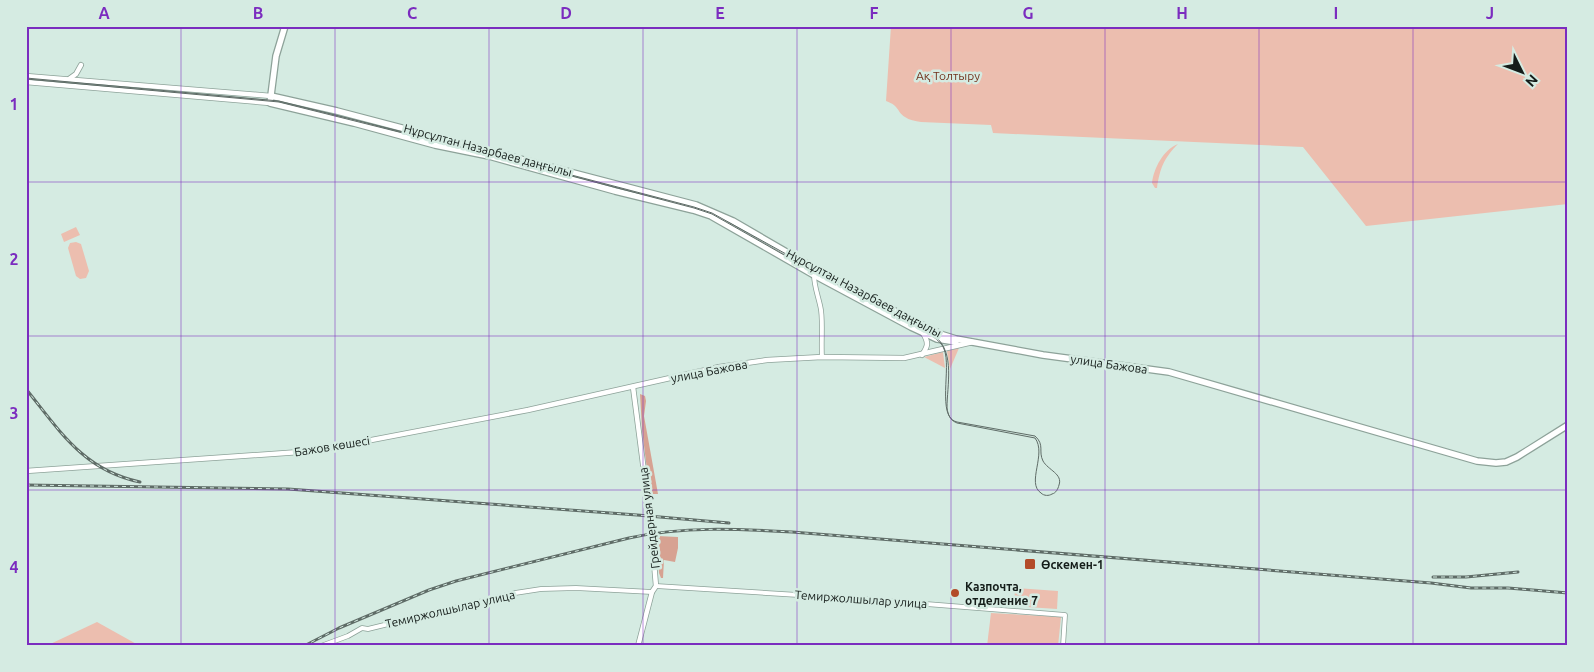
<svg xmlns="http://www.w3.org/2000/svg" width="1594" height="672" font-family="Ubuntu,sans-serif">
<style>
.green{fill:#ecbeaf}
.forest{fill:#d7a292}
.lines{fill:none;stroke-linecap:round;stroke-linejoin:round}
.minor-casing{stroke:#8da299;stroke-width:5.5}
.major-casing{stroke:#8da299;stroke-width:6}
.highway-casing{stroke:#8da299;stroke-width:8}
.minor{stroke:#fff;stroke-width:4}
.major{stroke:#fff;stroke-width:4.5}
.highway{stroke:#fff;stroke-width:5.5}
.tram{stroke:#5f6c67;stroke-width:1}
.rail-casing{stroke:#5f6c67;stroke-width:3}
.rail{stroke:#d5ebe2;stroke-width:1;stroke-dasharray:4;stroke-linecap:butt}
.major-bridge-casing{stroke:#8da299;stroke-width:6;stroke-linecap:butt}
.major-bridge{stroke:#fff;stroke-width:4.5}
.grid{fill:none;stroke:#7b2cbf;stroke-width:1;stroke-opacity:0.55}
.poi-dot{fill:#b34b29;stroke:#d5ebe2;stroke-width:2}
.labels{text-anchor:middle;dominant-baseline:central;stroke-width:5;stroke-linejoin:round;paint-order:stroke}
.park-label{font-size:12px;fill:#71311c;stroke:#d5ebe2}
.street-label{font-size:12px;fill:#141c19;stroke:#d5ebe2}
.poi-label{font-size:12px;font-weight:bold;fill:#141c19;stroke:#d5ebe2;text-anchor:start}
.neatline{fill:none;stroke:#7b2cbf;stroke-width:2}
.grid-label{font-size:16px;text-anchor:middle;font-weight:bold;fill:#7b2cbf}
</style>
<rect width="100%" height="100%" fill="#d5ebe2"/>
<g class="green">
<path d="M891,26H1568V204L1366,226L1303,147L993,133L991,125L921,122C915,121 909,120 905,117C896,111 900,106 886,101Z"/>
<path d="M1178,144C1164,158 1160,168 1157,188H1155L1152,183C1154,168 1163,150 1178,144Z"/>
<path d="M76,227L80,235L64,242L61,234Z"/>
<path d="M76,242L81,244L89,271L86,278L80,279L76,276L68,248L70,243Z"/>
<path d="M959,348L950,369L947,351Z"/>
<path d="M943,352L945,368L924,357Z"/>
<path d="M1015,588L1058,591L1057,609L1014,606Z"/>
<path d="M991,613L1061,617L1058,646H987Z"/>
<path d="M97,622L140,646H46Z"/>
</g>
<g class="forest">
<path d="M640,394L645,396L646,401L644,416L658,494H650L642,429Z"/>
<path d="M657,536L678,537V548L675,562L664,560L663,578H661L659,573Z"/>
</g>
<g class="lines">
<defs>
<g id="minor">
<path d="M814,275C814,287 819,298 821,310C823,325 821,341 822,357"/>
<path d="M656,586L863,599L1065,615L1063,646"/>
<path d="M321,646L348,636L362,628L368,629L515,593L541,589L576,588L652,592"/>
</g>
<g id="major">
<path d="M26,76L271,96"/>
<path d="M69,79L76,74L81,65"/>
<path d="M26,82L270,103"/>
<path d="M922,355C928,346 929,343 923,333"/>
<path d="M633,387L646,487"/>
<path d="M26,471L314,451L528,410L719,367L767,360L822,357L904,358L973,342"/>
<path d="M638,646L652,592L656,586L653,551"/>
</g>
<g id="highway">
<path d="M285,26L276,56L270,103L354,123L435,145L489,156L615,191L693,210L711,216L814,275L911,327L937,339L956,342"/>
<path d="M271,96L337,111L696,205L733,221L814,268L908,318L943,335L956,339L1043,355L1169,372L1477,461L1496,463L1506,462L1517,457L1568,425"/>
</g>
</defs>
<use href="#minor" class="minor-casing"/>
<use href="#major" class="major-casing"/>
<use href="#highway" class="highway-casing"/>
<use href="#minor" class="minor"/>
<use href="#major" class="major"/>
<use href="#highway" class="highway"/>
<path class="tram" d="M26,78L279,101L491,154L694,207L712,213L936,337C955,354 947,385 947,408C948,415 950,420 957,422L1035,436C1045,445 1038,451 1043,461C1048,470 1063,474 1059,485C1058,489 1056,493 1052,494C1049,496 1044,496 1041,493C1026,483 1047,454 1035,438L957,423C936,416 952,368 944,349C942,343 936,339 931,335L814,272L712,214L694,208L491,155L279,102L26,79"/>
<defs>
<g id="rail">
<path d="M26,389C60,431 83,470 140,482"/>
<path d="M26,485L288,489L637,515L729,523"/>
<path d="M1433,577H1466L1518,572"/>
<path d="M304,646L339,628L429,590L456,581L629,538C683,526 738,529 792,532L1431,583L1471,588H1508L1568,593"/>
</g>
</defs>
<use href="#rail" class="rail-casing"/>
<use href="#rail" class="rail"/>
<defs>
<path id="major-bridge" d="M646,487L653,551"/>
</defs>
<use href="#major-bridge" class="major-bridge-casing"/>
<use href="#major-bridge" class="major-bridge"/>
</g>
<path class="grid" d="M181,26V646M335,26V646M489,26V646M643,26V646M797,26V646M951,26V646M1105,26V646M1259,26V646M1413,26V646M26,182H1568M26,336H1568M26,490H1568"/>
<g class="poi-dot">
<rect x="1024" y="558" width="12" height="12" rx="2.5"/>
<circle cx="955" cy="593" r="5"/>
</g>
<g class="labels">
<g class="park-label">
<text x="948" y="75">Ақ Толтыру</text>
</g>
<g class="street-label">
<text transform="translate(488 150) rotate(15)">Нұрсұлтан Назарбаев даңғылы</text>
<text transform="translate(864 293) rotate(28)">Нұрсұлтан Назарбаев даңғылы</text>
<text transform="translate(1109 364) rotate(8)">улица Бажова</text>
<text transform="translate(709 371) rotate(-11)">улица Бажова</text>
<text transform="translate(332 446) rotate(-9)">Бажов көшесі</text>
<text transform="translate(649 518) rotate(-97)">Грейдерная улица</text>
<text transform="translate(861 599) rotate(4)">Темиржолшылар улица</text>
<text transform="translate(450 609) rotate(-13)">Темиржолшылар улица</text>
</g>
<g class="poi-label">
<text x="1041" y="564">Өскемен-1</text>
<text x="965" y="586">Казпочта,<tspan x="965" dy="14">отделение 7</tspan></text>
</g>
</g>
<rect width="1594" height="672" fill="none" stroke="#d5ebe2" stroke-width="55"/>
<g transform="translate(1522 72) rotate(132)" stroke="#d5ebe2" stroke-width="4" paint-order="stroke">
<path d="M0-4L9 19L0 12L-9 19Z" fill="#141c19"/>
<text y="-8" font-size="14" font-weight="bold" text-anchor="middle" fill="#141c19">N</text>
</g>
<rect x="28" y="28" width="1538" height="616" class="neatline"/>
<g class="grid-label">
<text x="104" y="19">A</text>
<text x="258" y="19">B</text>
<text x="412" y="19">C</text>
<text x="566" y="19">D</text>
<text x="720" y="19">E</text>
<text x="874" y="19">F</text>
<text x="1028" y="19">G</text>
<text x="1182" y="19">H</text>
<text x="1336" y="19">I</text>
<text x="1490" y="19">J</text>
<text x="14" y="110">1</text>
<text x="14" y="265">2</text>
<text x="14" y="419">3</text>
<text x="14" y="573">4</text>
</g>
</svg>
